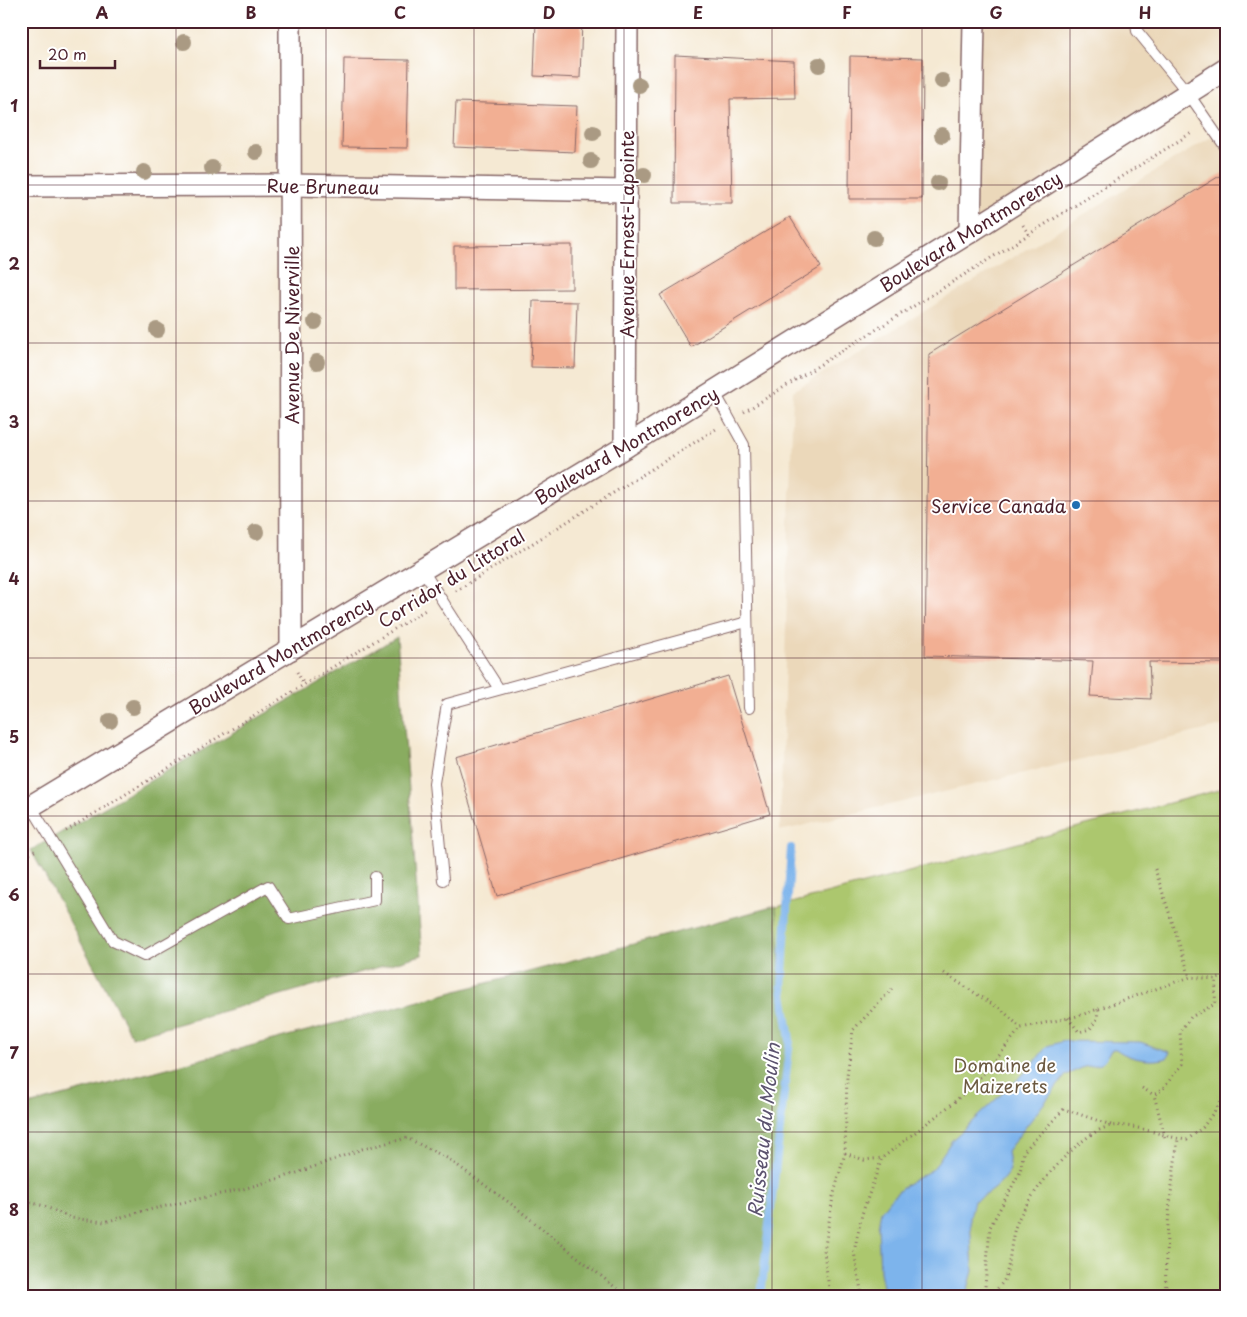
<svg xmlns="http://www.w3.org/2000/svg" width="1247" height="1317" font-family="'Playpen Sans',sans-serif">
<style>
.built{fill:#ebd8ba}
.green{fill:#acc76e;stroke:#7b734c}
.forest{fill:#89ac61;stroke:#6a6646}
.water{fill:#7db4ec;stroke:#646a8c}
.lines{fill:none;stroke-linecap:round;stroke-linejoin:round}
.stream{stroke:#7db4ec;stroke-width:8}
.building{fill:#f2af93}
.service-casing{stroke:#866666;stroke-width:12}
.minor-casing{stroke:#866666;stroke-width:24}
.path{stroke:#866666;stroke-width:3;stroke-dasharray:1 4;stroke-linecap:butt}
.service{stroke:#fff;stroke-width:10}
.minor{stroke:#fff;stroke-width:21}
.tree{fill:#aa9a83}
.grid{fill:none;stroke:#4a1f2b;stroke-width:1;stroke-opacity:0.55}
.poi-dot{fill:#1f6fb2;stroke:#fff;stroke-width:2}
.labels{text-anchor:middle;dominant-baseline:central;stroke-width:4;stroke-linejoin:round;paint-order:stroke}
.street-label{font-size:18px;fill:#4a1f2b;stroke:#fff}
.poi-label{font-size:18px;fill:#4a1f2b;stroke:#fff;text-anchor:end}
.park-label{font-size:18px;fill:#6c5a42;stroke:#fff}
.water-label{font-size:19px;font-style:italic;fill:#5c536f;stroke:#fff}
.neatline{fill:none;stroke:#4a1f2b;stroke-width:2}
.grid-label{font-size:16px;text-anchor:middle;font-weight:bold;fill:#4a1f2b}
</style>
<rect width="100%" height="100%" fill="#fff"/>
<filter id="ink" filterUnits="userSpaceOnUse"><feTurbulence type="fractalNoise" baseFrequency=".02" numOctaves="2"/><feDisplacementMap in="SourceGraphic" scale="10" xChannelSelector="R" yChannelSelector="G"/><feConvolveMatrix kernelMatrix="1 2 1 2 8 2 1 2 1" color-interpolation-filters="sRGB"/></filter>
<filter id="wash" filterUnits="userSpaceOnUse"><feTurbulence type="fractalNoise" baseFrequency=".0096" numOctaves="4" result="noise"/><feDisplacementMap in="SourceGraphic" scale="20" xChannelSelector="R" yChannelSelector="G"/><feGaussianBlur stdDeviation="1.12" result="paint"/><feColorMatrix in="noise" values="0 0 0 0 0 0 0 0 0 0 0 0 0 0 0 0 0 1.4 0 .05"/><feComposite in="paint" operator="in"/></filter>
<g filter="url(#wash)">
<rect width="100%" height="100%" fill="#f5e9d3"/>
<g class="built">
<path d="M974,21H1226V69L970,232Z"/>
<path d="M1226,128V725L780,831L793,391Z"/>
</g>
<path class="green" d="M1226,788V1296H21V1107Z"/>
<g class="forest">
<path d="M397,637L422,955L132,1037L31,850Z"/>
<path d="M776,906L782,987L790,1040L759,1296H21V1107Z"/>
</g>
<path class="water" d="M1064,1041L1140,1042L1170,1052L1167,1058C1152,1063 1128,1059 1116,1049H1112L1101,1064L1084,1067L1066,1075L1007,1151L1010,1170C1000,1185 990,1193 974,1201L970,1217L973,1271L966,1296H885L880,1272L878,1227L881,1211L891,1198L907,1184L933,1169L952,1140L1030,1068L1047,1046Z"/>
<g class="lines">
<path class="stream" d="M761,1296L790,1040L782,987L791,848"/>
</g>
<g id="blocks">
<g class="building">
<path d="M536,21H582L580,78L534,76Z"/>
<path d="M675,55L794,61L795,98L730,99L732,203H674Z"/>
<path d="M850,56L923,58L922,199H849Z"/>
<path d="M344,59L409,60L407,148L342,147Z"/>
<path d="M456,102L577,106L575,152L454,147Z"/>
<path d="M1226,172V663L1149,662L1151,699L1090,696L1093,661L925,656L929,354Z"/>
<path d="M790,217L821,267L691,347L660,295Z"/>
<path d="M572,245V289L454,290V246Z"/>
<path d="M533,301L577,302L575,368L531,367Z"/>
<path d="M728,676L770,814L497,896L456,757Z"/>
</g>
</g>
</g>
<g filter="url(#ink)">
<use href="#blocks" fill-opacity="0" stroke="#866666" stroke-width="1"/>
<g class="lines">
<defs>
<g id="service">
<path d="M1136,21L1137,31L1188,93L1226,148"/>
<path d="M714,391L744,445L749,708"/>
<path d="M422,569L499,689"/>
<path d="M31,806L113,941L144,956L268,886L289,919L375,900V877"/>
<path d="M443,880L434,783L447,704L747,622"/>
</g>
<g id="minor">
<path d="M290,21L291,649"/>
<path d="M21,186L291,185L626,191"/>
<path d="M970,232L974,21"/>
<path d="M625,447L627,21"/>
<path d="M21,812L625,447L970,232L1226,69"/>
</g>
</defs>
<use href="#service" class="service-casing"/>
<use href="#minor" class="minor-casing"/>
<g class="path">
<path d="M1023,225L1029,235"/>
<path d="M744,412L1193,132"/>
<path d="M456,591L716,429"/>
<path d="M297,672L304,685"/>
<path d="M66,831L427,609"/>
<path d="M21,859L38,849"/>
<path d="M1155,869L1190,977"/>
<path d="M944,973L1003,1011L1021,1028"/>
<path d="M1068,1018L1079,1032L1090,1029L1097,1019L1098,1009"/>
<path d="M1142,1088L1154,1095"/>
<path d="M1165,1137L1154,1095L1163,1089L1182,1064L1180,1031L1191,1017L1215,1004L1216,979"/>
<path d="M845,1153L864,1160L882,1158L952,1104L978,1080L1021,1028L1078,1016L1190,977L1216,979L1226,977"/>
<path d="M21,1200L44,1206L71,1218L105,1222L139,1212L243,1189L294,1174L362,1149L407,1138L447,1158L514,1206L626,1296"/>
<path d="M830,1296L824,1252L833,1197L845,1153L847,1076L853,1030L892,989"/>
<path d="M862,1296L854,1252L862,1214L882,1158"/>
<path d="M987,1296L985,1287L990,1227L1020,1172L1024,1151L1064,1109L1111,1125"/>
<path d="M991,1296C995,1290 1003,1284 1005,1278C1011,1261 1010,1242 1016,1225C1026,1197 1081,1129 1112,1126C1134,1123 1164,1137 1187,1140L1203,1127L1226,1095"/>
<path d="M1166,1296C1164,1243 1171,1191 1178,1139"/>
</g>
<use href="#service" class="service"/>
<use href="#minor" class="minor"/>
</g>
<g class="tree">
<circle cx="184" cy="42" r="8"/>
<circle cx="819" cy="65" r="8"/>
<circle cx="942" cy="81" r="8"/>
<circle cx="639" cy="85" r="8"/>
<circle cx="593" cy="133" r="8"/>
<circle cx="942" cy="135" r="8"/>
<circle cx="256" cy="152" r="8"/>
<circle cx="591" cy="161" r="8"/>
<circle cx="212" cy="168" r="8"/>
<circle cx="144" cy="172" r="8"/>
<circle cx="644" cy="175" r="8"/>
<circle cx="938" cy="183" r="8"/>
<circle cx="874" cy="238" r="8"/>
<circle cx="315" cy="322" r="8"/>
<circle cx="157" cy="330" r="8"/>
<circle cx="317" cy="362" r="8"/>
<circle cx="256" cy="532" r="8"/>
<circle cx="133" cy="707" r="8"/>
<circle cx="110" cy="721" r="8"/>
</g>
</g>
<path class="grid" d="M176,21V1296M326,21V1296M474,21V1296M624,21V1296M772,21V1296M922,21V1296M1070,21V1296M21,185H1226M21,343H1226M21,501H1226M21,658H1226M21,816H1226M21,974H1226M21,1132H1226"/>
<circle class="poi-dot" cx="1076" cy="505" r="5"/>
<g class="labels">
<g class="street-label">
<text transform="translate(323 186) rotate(1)">Rue Bruneau</text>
<text transform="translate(970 231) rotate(-32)">Boulevard Montmorency</text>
<text transform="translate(626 234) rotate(-90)">Avenue Ernest-Lapointe</text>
<text transform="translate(291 335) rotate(-90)">Avenue De Niverville</text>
<text transform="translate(626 445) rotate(-31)">Boulevard Montmorency</text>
<text transform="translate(451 578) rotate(-32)">Corridor du Littoral</text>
<text transform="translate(280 655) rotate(-31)">Boulevard Montmorency</text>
</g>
<g class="poi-label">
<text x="1066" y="505">Service Canada</text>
</g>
<g class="park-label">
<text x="1005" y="1064">Domaine de<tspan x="1005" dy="21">Maizerets</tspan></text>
</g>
<g class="water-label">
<text transform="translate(763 1130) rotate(-84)">Ruisseau du Moulin</text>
</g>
</g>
<rect width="1247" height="1317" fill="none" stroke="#fff" stroke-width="55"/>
<path d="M40 60v8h75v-8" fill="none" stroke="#4a1f2b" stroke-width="2.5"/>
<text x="48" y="60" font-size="15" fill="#4a1f2b" stroke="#ffffff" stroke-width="4" paint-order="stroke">20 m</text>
<rect x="28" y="28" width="1192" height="1262" class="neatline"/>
<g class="grid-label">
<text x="102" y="19">A</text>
<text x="251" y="19">B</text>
<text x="400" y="19">C</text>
<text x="549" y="19">D</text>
<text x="698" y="19">E</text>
<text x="847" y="19">F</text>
<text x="996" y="19">G</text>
<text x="1145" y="19">H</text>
<text x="14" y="112">1</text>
<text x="14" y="270">2</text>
<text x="14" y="428">3</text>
<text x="14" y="585">4</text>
<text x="14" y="743">5</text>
<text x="14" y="901">6</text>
<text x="14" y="1059">7</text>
<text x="14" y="1216">8</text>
</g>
</svg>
